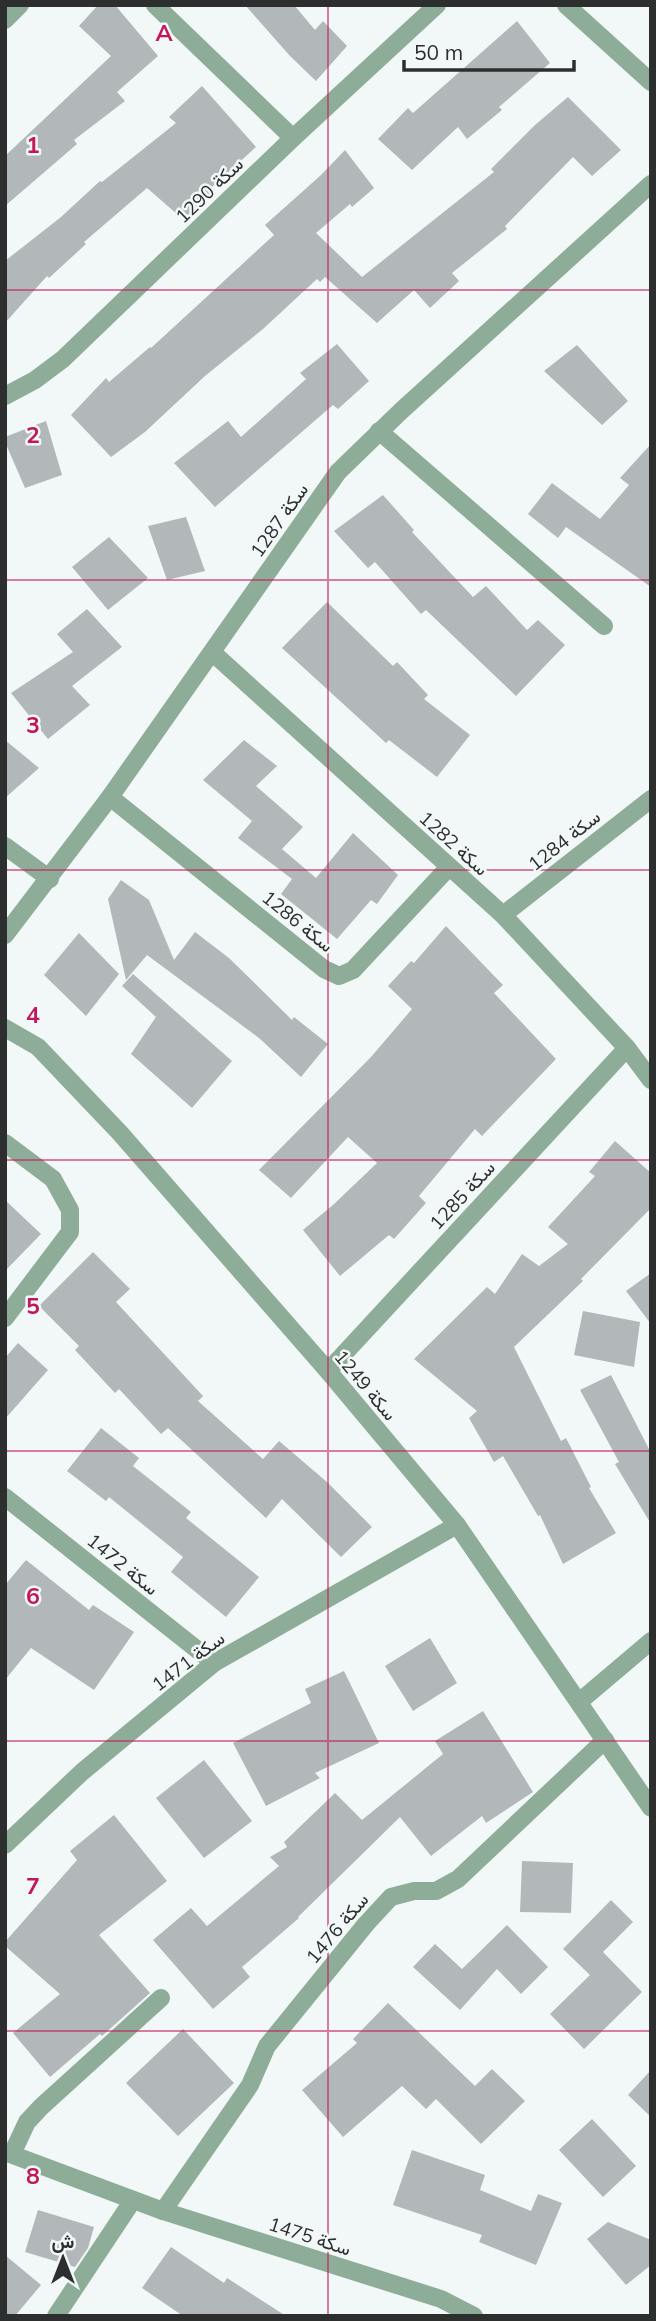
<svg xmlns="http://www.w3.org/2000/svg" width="656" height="2321" font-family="Mulish,Vazirmatn,sans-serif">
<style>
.building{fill:#b2b8b9}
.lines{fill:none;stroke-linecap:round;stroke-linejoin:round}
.minor{stroke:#8ead98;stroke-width:18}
.grid{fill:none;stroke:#c2185b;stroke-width:2;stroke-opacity:0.55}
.labels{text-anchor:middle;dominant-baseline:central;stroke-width:5;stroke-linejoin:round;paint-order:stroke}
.street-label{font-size:19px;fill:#2d2f2f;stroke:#f2f8f7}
.grid-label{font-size:23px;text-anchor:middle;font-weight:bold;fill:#c2185b;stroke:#f2f8f7;stroke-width:5;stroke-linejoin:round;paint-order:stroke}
</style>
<rect width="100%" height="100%" fill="#f2f8f7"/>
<g class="building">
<path d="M98,5H115L158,56L117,92L125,101L74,140L77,144L5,206V156L111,56L79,26Z"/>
<path d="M245,5H294L315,30L323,21L347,46L316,81L290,56Z"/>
<path d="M517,21L550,63L499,107L502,110L467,139L458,127L412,170L378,139L408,108L413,113Z"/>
<path d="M202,86L256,147L212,187L214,189L185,221L147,188L84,242L86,244L49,278L47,276L5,323V261L61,217L100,181L102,182L176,123L169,117Z"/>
<path d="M568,97L621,150L592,176L573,157L505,226L507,229L452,273L459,281L430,308L414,290L377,323L325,277L320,282L317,279L263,329L205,376L145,432L111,457L71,415L106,378L109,382L150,347L151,348L274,235L265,225L321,175L345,150L374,188L352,207L350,204L316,233L362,277L494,172L491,169L535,125Z"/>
<path d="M337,344L369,381L338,409L333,405L215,507L174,463L228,421L241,437L306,379L300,373Z"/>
<path d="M577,345L628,401L602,425L544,371Z"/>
<path d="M46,421L62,475L25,488L5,442V437Z"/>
<path d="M651,444V587L566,527L558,538L528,514L552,483L600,519L629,485L620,478Z"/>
<path d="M383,495L414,530L412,532L473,597L486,586L527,630L538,620L565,645L516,696L426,610L421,614L375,562L368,568L334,531Z"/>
<path d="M186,517L205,571L167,580L148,526Z"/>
<path d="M109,537L148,578L108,610L72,567Z"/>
<path d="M327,602L393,666L397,662L428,695L424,699L470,735L437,777L389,740L386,743L282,648Z"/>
<path d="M87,609L122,647L72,686L90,705L48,739L11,693L73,652L57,634Z"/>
<path d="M5,740L39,768L5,798Z"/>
<path d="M244,740L277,766L256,786L303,827L282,849L316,878L353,833L398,875L377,904L371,900L337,939L281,894L292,879L238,838L252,821L203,780Z"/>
<path d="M121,880L149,900L174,960L195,932L229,958L292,1020L294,1017L328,1044L301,1077L259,1038L147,955L126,980L108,899Z"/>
<path d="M446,926L503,985L494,993L556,1059L482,1136L475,1129L419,1196L426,1203L394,1239L389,1235L340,1276L303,1230L334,1204L377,1163L348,1137L291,1198L259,1170L371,1057L412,1009L388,986L411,961L414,963Z"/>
<path d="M79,933L119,974L86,1016L44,975Z"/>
<path d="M133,974L232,1061L192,1108L131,1054L156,1017L122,986Z"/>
<path d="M615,1141L651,1173V1208L581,1279L583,1281L514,1347L561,1441L566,1438L591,1487L589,1488L616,1533L563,1564L540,1515L538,1516L503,1456L494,1462L469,1418L477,1411L414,1359L487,1287L495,1294L522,1254L539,1266L568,1244L548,1227L595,1176L589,1172Z"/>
<path d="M5,1200L41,1234L5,1271Z"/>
<path d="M93,1252L130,1289L116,1302L203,1396L198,1401L263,1459L279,1441L327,1482L372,1527L341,1557L282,1499L266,1518L168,1428L161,1434L119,1389L115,1393L75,1350L79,1346L39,1306Z"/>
<path d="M651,1273V1324L626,1291Z"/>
<path d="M583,1311L640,1322L634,1367L574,1355Z"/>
<path d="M18,1343L48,1370L5,1419V1358Z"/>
<path d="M611,1375L651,1453V1524L615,1464L619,1462L580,1390Z"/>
<path d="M101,1428L139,1458L133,1466L191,1512L186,1518L259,1577L226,1617L171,1572L183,1557L109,1497L106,1501L67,1471Z"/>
<path d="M26,1560L89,1610L93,1605L134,1632L94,1690L31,1648L5,1680V1585Z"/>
<path d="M430,1638L457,1683L413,1711L385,1666Z"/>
<path d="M344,1671L379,1743L315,1773L320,1778L266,1806L233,1743L311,1703L305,1689Z"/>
<path d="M483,1711L533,1792L486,1823L482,1816L431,1856L400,1817L298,1917L299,1918L242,1967L250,1977L213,2009L153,1940L191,1908L207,1926L279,1866L270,1857L287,1847L284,1842L335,1793L362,1820L443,1754L435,1741Z"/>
<path d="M204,1760L252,1821L204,1858L156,1798Z"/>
<path d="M114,1815L167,1881L99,1935L150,1993L102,2036L100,2034L50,2077L13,2033L60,1994L5,1946V1942L77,1860L70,1851Z"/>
<path d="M522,1861L573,1863L571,1913L520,1912Z"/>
<path d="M611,1900L633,1922L603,1952L642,1992L584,2049L550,2014L590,1975L563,1949Z"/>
<path d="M507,1925L548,1967L521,1994L497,1969L460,2010L413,1967L435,1944L462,1969Z"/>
<path d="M388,2003L475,2086L492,2069L525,2101L481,2144L436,2099L426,2109L402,2086L343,2137L302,2090L357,2043L353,2039Z"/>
<path d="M183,2029L234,2083L178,2136L126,2083Z"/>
<path d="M651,2070V2117L628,2095Z"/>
<path d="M592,2119L636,2166L603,2197L559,2150Z"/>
<path d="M412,2150L485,2175L480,2190L531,2211L538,2194L562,2203L536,2265L479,2242L482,2235L393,2205Z"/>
<path d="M38,2210L94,2227L88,2248L75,2267L25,2252Z"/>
<path d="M608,2222L651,2240V2265L626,2285L587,2239Z"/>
<path d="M171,2247L224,2283L227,2278L286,2316H183L142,2288Z"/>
<path d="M5,2255L41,2285L15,2316H5Z"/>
</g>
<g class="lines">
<g class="minor">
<path d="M155,5L293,138"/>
<path d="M566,5L651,82"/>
<path d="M5,20L20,5"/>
<path d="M5,396L35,380L63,359L293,138L437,5"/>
<path d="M379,431L604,626"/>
<path d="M213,653L503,915L627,1048L651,1080"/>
<path d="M110,797L324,969L339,976L353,970L449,867"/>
<path d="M5,846L50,879"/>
<path d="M503,915L651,799"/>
<path d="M5,935L110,797L338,472L401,411L651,184"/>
<path d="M5,1028L38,1047L120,1133L328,1371L457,1525L651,1808"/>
<path d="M5,1143L53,1179L70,1210V1232L5,1318"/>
<path d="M328,1371L627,1048"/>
<path d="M5,1497L214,1663"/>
<path d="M579,1702L651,1641"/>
<path d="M5,1845L82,1772L214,1663L457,1525"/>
<path d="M5,2152L163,2211L441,2299L474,2316"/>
<path d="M12,2154L27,2122L41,2107L161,1998"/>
<path d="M163,2211L250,2085L267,2046L366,1924L391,1897L414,1891H436L458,1879L605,1740"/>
<path d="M56,2316L133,2200"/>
</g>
</g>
<path class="grid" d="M328,5V2316M5,290H651M5,580H651M5,870H651M5,1160H651M5,1451H651M5,1741H651M5,2031H651"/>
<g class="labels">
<g class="street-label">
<text transform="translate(209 190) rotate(-44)">سكة 1290</text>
<text transform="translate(279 520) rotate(-55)">سكة 1287</text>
<text transform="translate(564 840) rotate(-38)">سكة 1284</text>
<text transform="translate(454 843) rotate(42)">سكة 1282</text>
<text transform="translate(298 921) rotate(39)">سكة 1286</text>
<text transform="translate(462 1195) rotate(-47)">سكة 1285</text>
<text transform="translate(366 1385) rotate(50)">سكة 1249</text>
<text transform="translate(123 1564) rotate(39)">سكة 1472</text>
<text transform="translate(188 1661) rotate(-37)">سكة 1471</text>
<text transform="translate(337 1928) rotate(-50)">سكة 1476</text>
<text transform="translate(310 2236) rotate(18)">سكة 1475</text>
</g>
</g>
<g class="grid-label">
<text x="164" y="41">A</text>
<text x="33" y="153">1</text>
<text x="33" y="443">2</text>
<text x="33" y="733">3</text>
<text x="33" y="1023">4</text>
<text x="33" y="1314">5</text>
<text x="33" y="1604">6</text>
<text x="33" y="1894">7</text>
<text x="33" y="2184">8</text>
</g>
<rect width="656" height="2321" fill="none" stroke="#2d2f2f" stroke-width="14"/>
<g transform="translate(63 2258)" stroke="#f2f8f7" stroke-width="5" paint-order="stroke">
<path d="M0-5L12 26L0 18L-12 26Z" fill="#2d2f2f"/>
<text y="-10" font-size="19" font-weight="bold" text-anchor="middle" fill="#2d2f2f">ش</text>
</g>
<path d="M404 60v10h170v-10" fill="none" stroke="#2d2f2f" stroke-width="3.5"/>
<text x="414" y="60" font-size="21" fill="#2d2f2f" stroke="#f2f8f7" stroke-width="5" paint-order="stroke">50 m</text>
</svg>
